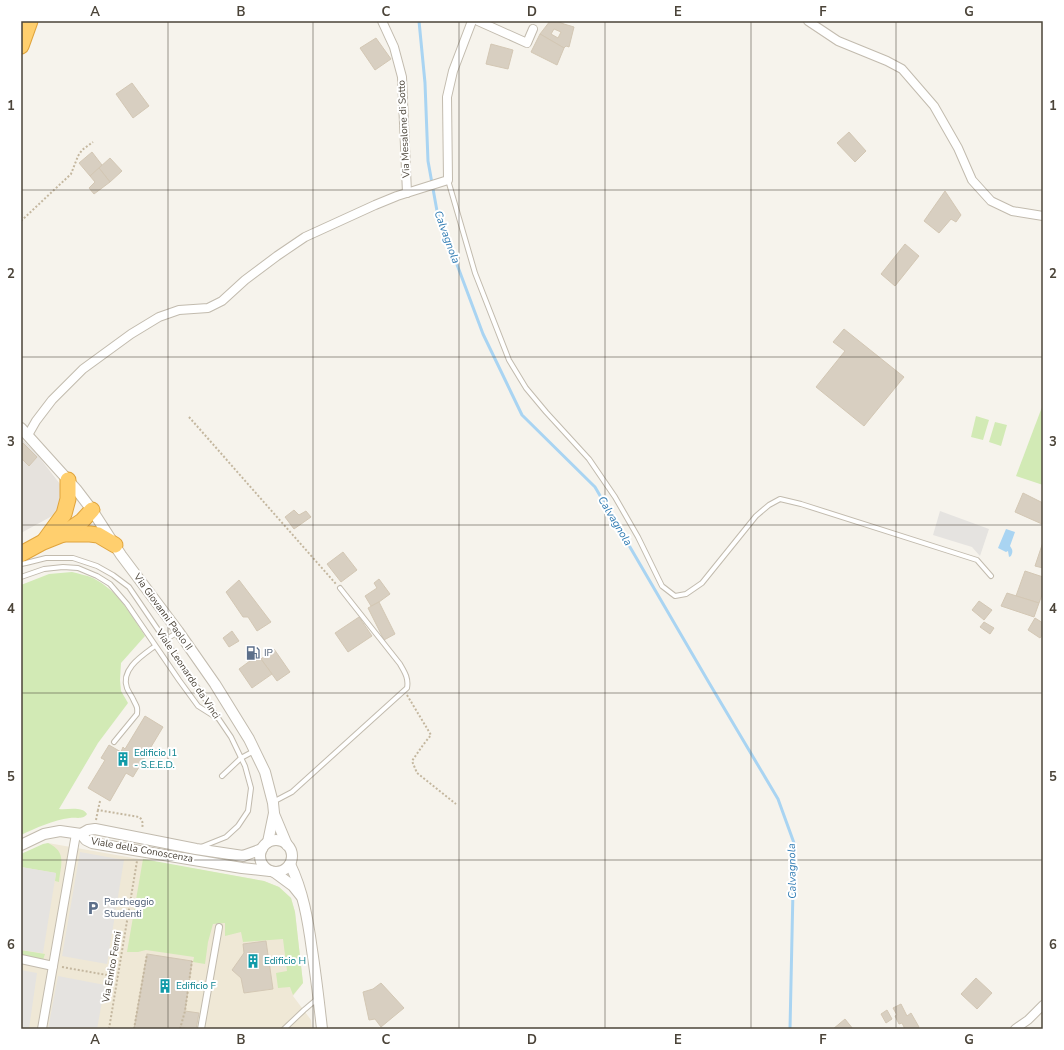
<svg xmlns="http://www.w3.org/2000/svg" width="1064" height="1050" font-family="'Nunito Sans',sans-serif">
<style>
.industrial{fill:#e6e2dd}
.education{fill:#efe8d6}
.green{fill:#d2eab5}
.parking{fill:#e5e3e0}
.water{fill:#a9d4f2}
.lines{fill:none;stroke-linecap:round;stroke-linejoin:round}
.stream{stroke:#a9d4f2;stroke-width:3}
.building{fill:#d8cfc1;stroke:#d3c7b4;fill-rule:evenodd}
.service-casing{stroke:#c2bbae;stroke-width:6}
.pedestrian-casing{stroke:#c2bbae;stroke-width:8}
.minor-casing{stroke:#c2bbae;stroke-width:10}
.tertiary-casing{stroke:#c2bbae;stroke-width:12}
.motorway-casing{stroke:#e0a43c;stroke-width:17}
.path{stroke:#c4b79f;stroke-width:2;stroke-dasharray:2 2;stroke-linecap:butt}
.service{stroke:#fff;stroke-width:4}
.pedestrian{stroke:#fff;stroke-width:6}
.minor{stroke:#fff;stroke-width:8}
.tertiary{stroke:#fff;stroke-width:10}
.motorway{stroke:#ffcf6e;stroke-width:15}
.grid{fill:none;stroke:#4b4439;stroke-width:1;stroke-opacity:0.55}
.labels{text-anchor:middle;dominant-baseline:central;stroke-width:4;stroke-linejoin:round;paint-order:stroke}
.street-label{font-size:10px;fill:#4b4439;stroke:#fff}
.service-label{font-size:10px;fill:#4e5e75;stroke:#fff;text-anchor:start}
.culture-label{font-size:10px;fill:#0d838f;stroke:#fff;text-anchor:start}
.water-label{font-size:11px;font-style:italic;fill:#2e7ab2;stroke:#fff}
.neatline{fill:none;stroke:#4b4439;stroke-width:1.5}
.grid-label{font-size:13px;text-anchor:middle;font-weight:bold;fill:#4b4439}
</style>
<rect width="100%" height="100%" fill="#f6f3ec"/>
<path class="industrial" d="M21,438L39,457L60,484L64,496L54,515L21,533Z"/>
<path class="education" d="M48,843L264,881L279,887L291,898L295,912L303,983L293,996L311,1020L312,1029H21V855Z"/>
<g class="green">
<path d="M1042,407H1043V485L1016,476Z"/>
<path d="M976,416L989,420L983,440L971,437Z"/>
<path d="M995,422L1007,425L1001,446L989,442Z"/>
<path d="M72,572C79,574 86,575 93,578C117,590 131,614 145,636L121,663L120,680L121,691L128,703L98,743L59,809C68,810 82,806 87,814C83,820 76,817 70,818C53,820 36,828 21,835V819L22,818L21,816V585L49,574Z"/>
<path d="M48,843C67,852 61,864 59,882L55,881L56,873L21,867V854L43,844Z"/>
<path d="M143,859L264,881L279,887L291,898L295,912L303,983L293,995L290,987L278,988L276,973L287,971L283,939L243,942L241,932L225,936V923L213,924L208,942L205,964L193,962L194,957L146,950L138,952H127Z"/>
<path d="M21,950L45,954L43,960L21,956Z"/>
</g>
<g class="parking">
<path d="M940,511L989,529L980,556L972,547L933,535Z"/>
<path d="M80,852L124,860L107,964L62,956Z"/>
<path d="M21,867L56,873L43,953L21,950Z"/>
<path d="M21,970L37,973L29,1029H21Z"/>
<path d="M58,976L105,985L97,1029H48Z"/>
</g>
<path class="water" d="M1006,529L1015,532L1010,546C1013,550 1013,552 1011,556L1009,557L1008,551L1006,552L998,548Z"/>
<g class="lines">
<path class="stream" d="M419,21L425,83L428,161L437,211L483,334L522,415L595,487L708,681L778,799L794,843L790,1029"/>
</g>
<g class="building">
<path d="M550,21H557L564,24L574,27L569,47L566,46L564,48L540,34ZM554,29L561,32L558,38L551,34Z"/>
<path d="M540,34L564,48L557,65L531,52Z"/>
<path d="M376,38L391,59L375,70L360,48Z"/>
<path d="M491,44L513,50L508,69L486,64Z"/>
<path d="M132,83L149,106L133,118L116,94Z"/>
<path d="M849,132L866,151L855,162L837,143Z"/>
<path d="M92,152L102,165L90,176L79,163Z"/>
<path d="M110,158L122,171L110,182L99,168Z"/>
<path d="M99,168L110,182L94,194L89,188L95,182L90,176Z"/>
<path d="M945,191L961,215L956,222L951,219L939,233L924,221Z"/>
<path d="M905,244L919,256L895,286L881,274Z"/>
<path d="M844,329L904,377L864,426L816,387L845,351L833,342Z"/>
<path d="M23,443L37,457L29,466L21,458V445Z"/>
<path d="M1023,493L1043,503V522L1042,524L1015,512Z"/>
<path d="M294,510L299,515L306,511L311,517L294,529L285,517Z"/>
<path d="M1043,542V568L1035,566Z"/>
<path d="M343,552L357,570L341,582L327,564Z"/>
<path d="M1025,571L1043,577V592L1039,603L1016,596Z"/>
<path d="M379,579L390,594L379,602L371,606L365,596L377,588L374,583Z"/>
<path d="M239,580L271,622L257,631L248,617H243L226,592Z"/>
<path d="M1007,593L1039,603L1034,617L1001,606Z"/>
<path d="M979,601L992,610L984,620L972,610Z"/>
<path d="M379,602L395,634L384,640L368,608Z"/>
<path d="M359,617L372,636L348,652L335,633Z"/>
<path d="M1035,618L1043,623V634L1040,638L1028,630Z"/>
<path d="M984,622L994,628L990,634L980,627Z"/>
<path d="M232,631L239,641L229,647L223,638Z"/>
<path d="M274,649L290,672L277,681L261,659Z"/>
<path d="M258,655L272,674L252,688L239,669Z"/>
<path d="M145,716L163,727L133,777L126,773L110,801L88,788L105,760L101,758L109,745L121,752L123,747L125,749Z"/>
<path d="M266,941L273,989L244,993L241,978L232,970L244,953L243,944Z"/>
<path d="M147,954L192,961L185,1011L199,1013L196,1029L180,1027V1029H134Z"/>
<path d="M976,978L992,993L977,1009L961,994Z"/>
<path d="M381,983L404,1008L381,1027L375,1019L369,1020L363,992L373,989Z"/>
<path d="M901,1004L907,1016L911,1013L919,1027L916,1029H905L902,1023L899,1024L895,1016L897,1015L893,1008Z"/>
<path d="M887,1010L892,1019L886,1023L881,1014Z"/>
<path d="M845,1019L853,1029H833Z"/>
</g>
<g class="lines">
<defs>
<g id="service">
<path d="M448,180L475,273L509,360L526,388L546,412L589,459L615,497L638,537L662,586L675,596L686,594L702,583L756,516L769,505L780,499L801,504L977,560L991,576"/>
<path d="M21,564L26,563L46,558H73L97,566L113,575L129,587L231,737L245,766L251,788L248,811L238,826L226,837L201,847"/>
<path d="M21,577L44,569L63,567L78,568L97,576L110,584L127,604L179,680L198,706L217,718"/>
<path d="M165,640L178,632"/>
<path d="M114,742L137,714C138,706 136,706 133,699C131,695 128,691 127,688C120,669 143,655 155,646"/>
<path d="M222,776L241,758L254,751"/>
<path d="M273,802L292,792L407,688C409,678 404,671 400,664L340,588"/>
<path d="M284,1029L304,1010L317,999"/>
</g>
<path id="pedestrian" d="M201,1029L219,927"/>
<g id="minor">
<path d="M382,21L394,47L402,77L407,193"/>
<path d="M478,21L527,43L533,29"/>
<path d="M808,21L838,41L887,61L902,69L934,106L958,148L972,180L991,201L1012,211L1043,216"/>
<path d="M28,435L36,421L52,400L83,369L131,334L159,317L179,310L208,308L222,301L245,280L277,256L305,237L375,205L397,196L448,180L447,97L453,71L472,21"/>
<path d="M21,959L53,966"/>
<path d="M42,1029L76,834"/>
<path d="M1015,1029L1028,1020L1043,1005"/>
</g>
<g id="tertiary">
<path d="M21,428L76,489L92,510L121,555L178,631L215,684L249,739L265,772L273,803L274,813L268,842"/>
<path d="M274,814L287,845"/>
<path d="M81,834L86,840L92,843L242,868L270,871"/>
<path d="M81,834L88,830L95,829L196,849L243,856L262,849"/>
<circle cx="276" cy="856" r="16"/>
<path d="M21,845L44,834L60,831L81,834"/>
<path d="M290,864C303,891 308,920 312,950C316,976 319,1002 322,1029"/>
<path d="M274,872L293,886L301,896"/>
</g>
<g id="motorway">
<path d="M21,46L30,21"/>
<path d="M63,534H90L98,535L115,545"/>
<path d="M45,540L64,514L68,499V480"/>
<path d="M21,554L43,542L63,534L82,521L92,510"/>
</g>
</defs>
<use href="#service" class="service-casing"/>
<use href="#pedestrian" class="pedestrian-casing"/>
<use href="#minor" class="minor-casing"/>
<use href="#tertiary" class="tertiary-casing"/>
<use href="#motorway" class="motorway-casing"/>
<g class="path">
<path d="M21,221L71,174L78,156L82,150L93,142"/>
<path d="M189,417L336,584"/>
<path d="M407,695L431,735L423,745L412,761L417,773L456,804"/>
<path d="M100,801L98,810L139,817C143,820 143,824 142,829"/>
<path d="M96,820L98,810"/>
<path d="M62,967L118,977"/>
<path d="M109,1029L137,861"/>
<path d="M134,1029L147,954"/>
<path d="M180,1029L185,1011L192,961"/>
</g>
<use href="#service" class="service"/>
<use href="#pedestrian" class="pedestrian"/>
<use href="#minor" class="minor"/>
<use href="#tertiary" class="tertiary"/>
<use href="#motorway" class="motorway"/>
</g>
<path class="grid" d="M168,21V1029M313,21V1029M459,21V1029M605,21V1029M751,21V1029M896,21V1029M21,190H1043M21,357H1043M21,525H1043M21,693H1043M21,860H1043"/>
<defs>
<symbol id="fuel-bare" viewBox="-9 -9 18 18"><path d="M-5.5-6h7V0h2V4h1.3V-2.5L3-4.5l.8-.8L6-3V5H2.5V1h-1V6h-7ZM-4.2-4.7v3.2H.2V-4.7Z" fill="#5c6f8a" stroke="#fff" stroke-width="2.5" paint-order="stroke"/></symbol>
<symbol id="building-bare" viewBox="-9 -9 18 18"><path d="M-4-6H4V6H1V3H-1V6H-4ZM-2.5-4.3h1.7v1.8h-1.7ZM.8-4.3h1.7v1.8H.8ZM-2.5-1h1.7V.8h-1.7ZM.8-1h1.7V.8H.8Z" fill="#0f9aa8" stroke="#fff" stroke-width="2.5" paint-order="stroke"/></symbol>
<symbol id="parking-bare" viewBox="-9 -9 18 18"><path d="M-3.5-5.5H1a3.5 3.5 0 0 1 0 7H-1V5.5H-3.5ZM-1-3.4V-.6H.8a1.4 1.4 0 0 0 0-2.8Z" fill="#5c6f8a" stroke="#fff" stroke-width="2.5" paint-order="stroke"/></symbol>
</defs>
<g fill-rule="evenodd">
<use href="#fuel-bare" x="243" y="643" width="20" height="20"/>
<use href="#building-bare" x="113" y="749" width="20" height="20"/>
<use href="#parking-bare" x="83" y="898" width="20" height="20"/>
<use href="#building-bare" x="243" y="951" width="20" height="20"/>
<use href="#building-bare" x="155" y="976" width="20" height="20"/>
</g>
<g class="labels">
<g class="street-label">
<text transform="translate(404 129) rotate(-93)">Via Mesalone di Sotto</text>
<text transform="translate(163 612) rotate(54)">Via Giovanni Paolo II</text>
<text transform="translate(188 674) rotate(56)">Viale Leonardo da Vinci</text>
<text transform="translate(142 850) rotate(10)">Viale della Conoscenza</text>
<text transform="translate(112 967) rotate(-80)">Via Enrico Fermi</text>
</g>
<g class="service-label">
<text x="264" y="653">IP</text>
<text x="104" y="902">Parcheggio<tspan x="104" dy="12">Studenti</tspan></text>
</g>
<g class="culture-label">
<text x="134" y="753">Edificio I1<tspan x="134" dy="12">- S.E.E.D.</tspan></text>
<text x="264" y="961">Edificio H</text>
<text x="176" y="986">Edificio F</text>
</g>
<g class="water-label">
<text transform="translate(447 237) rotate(70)">Calvagnola</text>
<text transform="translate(615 521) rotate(59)">Calvagnola</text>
<text transform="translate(792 871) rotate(-91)">Calvagnola</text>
</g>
</g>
<rect width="1064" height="1050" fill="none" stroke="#ffffff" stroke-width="44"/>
<rect x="22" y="22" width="1020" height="1006" class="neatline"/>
<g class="grid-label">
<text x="95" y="16">A</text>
<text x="241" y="16">B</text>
<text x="386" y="16">C</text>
<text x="532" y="16">D</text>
<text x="678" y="16">E</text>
<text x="823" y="16">F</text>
<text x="969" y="16">G</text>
<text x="11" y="110">1</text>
<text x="1053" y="110">1</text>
<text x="11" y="278">2</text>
<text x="1053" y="278">2</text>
<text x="11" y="446">3</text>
<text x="1053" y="446">3</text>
<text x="11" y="613">4</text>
<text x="1053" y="613">4</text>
<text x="11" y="781">5</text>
<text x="1053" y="781">5</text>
<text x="11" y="949">6</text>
<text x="1053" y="949">6</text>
<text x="95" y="1044">A</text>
<text x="241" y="1044">B</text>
<text x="386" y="1044">C</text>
<text x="532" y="1044">D</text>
<text x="678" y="1044">E</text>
<text x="823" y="1044">F</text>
<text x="969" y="1044">G</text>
</g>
</svg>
